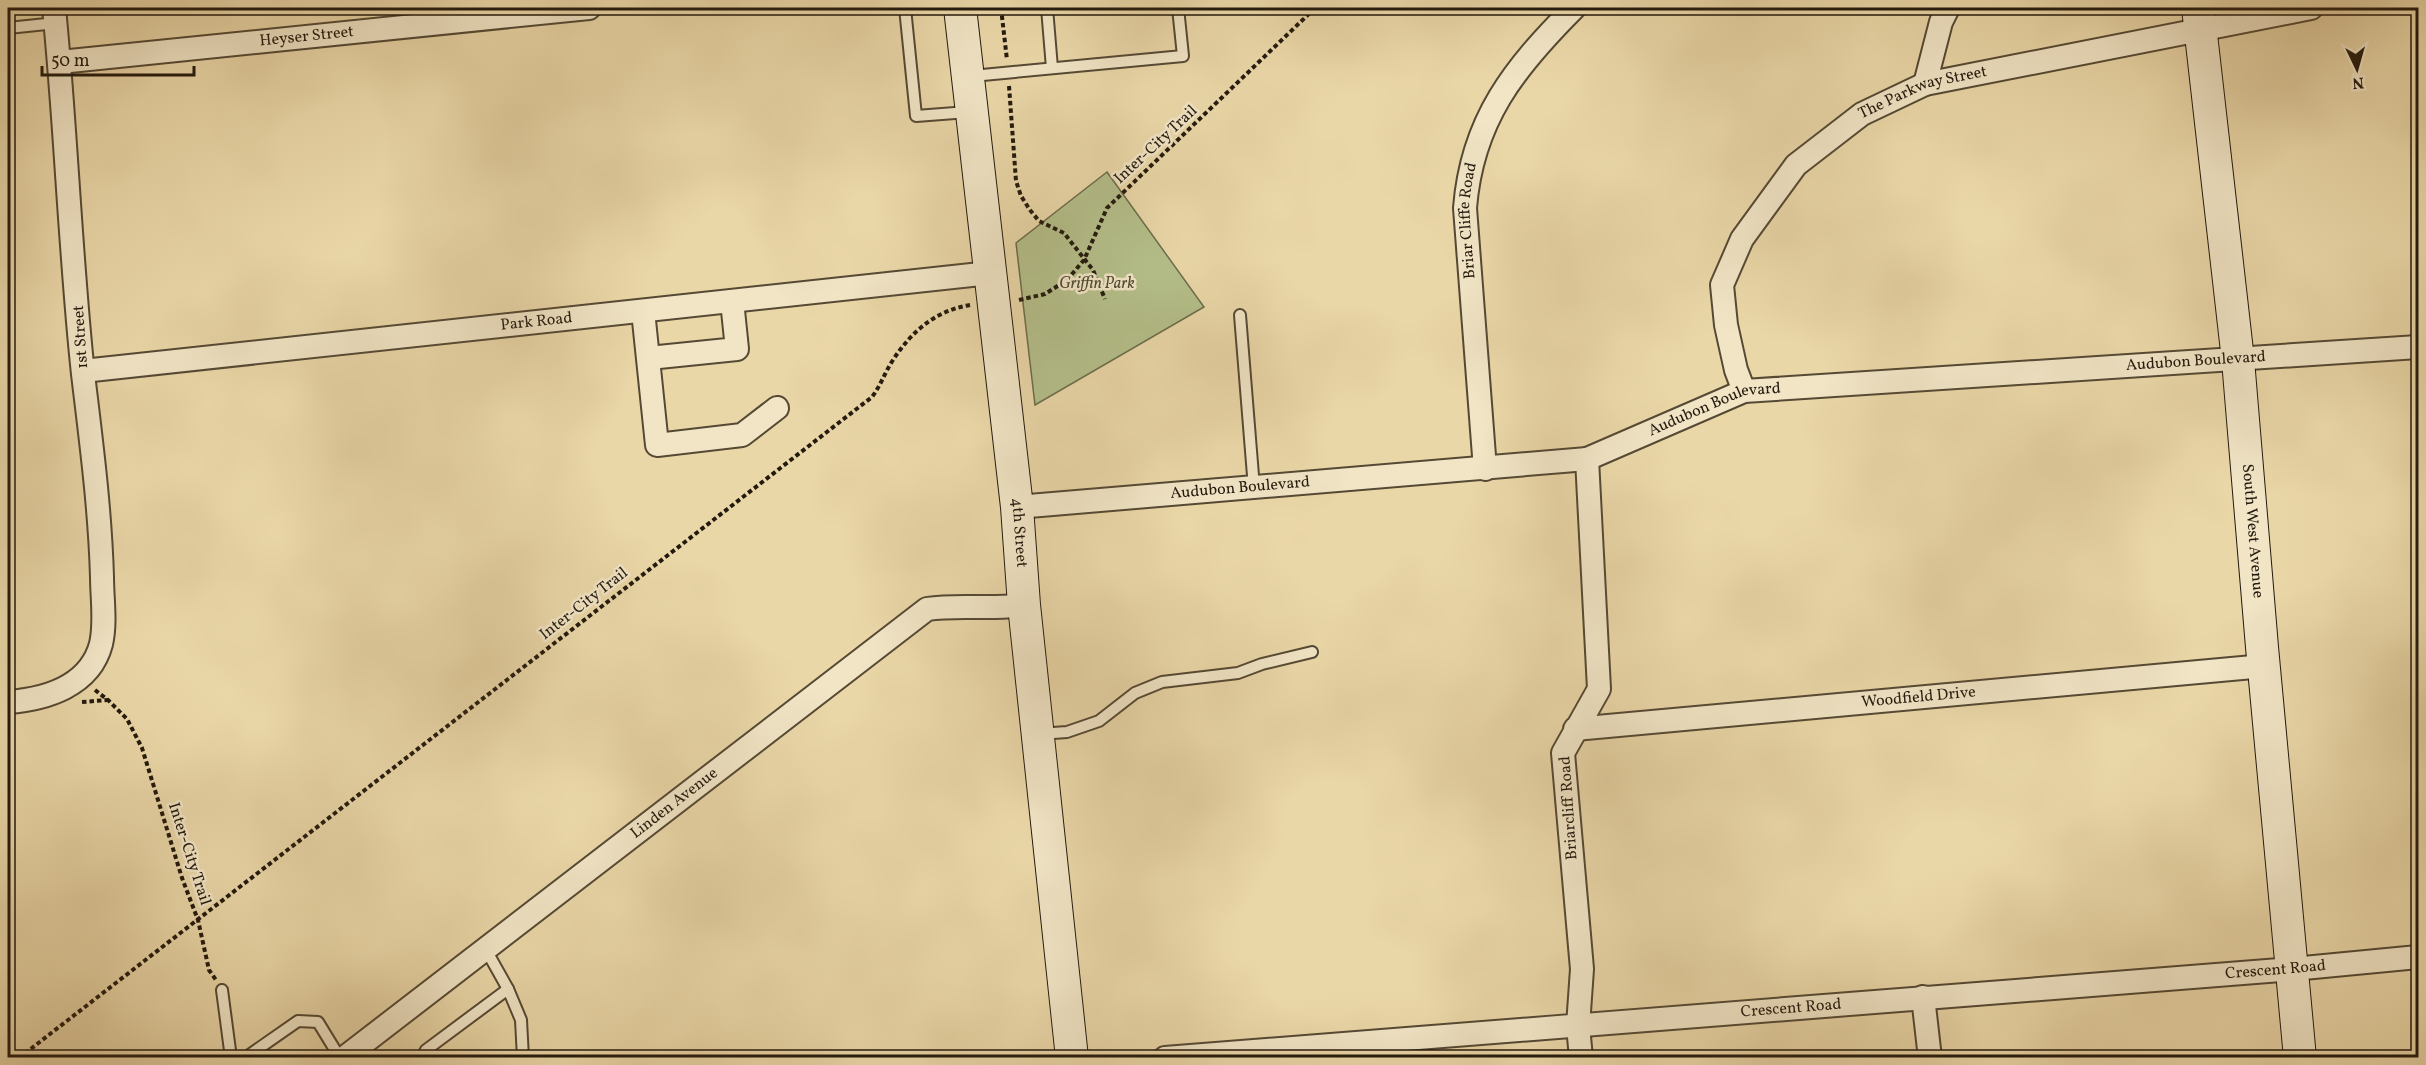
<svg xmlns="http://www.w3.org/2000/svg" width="2426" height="1065" font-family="Vollkorn,serif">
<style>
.green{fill:#b4bf8a;stroke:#6c6c4c;stroke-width:1.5}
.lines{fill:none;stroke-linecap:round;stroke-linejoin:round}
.lane-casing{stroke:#554934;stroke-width:14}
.street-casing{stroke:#554934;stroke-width:26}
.secondary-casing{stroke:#231a0e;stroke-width:34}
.path{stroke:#231a0e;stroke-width:4;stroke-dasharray:4.5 3;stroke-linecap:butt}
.lane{stroke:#f1e5c6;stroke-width:10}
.street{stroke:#f1e5c6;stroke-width:22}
.secondary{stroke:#f1e5c6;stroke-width:32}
.labels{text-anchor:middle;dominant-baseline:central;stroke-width:5;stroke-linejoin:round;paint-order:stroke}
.street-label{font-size:16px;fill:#231a0e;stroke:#f1e5c6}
.park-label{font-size:16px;font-style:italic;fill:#4e4c33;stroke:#f1e5c6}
</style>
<rect width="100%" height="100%" fill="#ead7a8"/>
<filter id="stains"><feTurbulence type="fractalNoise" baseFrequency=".00333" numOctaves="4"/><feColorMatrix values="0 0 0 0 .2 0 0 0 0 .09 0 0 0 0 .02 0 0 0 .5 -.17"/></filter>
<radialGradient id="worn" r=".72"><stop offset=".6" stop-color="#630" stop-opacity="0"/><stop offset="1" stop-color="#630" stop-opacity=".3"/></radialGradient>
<path class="green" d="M1107,172L1204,307L1035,405L1016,243Z"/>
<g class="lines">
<defs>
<g id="lane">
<path d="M905,8L916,116L968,112"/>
<path d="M1047,8L1052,68"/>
<path d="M8,28L56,23"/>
<path d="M972,76L1183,56L1178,8"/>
<path d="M1240,315L1254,488"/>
<path d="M1039,734L1067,732L1099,721L1135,693L1162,682L1238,673L1262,664L1312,652"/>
<path d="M485,948L508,989L521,1020L523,1058"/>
<path d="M222,990L231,1058"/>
<path d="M245,1058L298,1021L318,1022L340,1058"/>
<path d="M422,1058L426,1050L508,989"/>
</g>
<g id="street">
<path id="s1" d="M60,62L589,8"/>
<path d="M1925,84L1941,22L1948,8"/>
<path d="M643,311L657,445L742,435L777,408"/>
<path d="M649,358L737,349L732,301"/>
<path id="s2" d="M83,371L990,273"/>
<path id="s3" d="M1744,391L1736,370L1726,325L1722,285L1742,239L1796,165L1862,114L1925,84L2311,8"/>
<path id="s4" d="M1485,469L1465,208C1472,120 1514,68 1574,8"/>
<path id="s5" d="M1017,507L1587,459L1744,391L2418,347"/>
<path d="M8,702C46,699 90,686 101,644C106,623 102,598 102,577C100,508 91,441 83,374C70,252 66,129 54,8"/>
<path id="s6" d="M1575,729L2264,666"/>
<path d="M1923,997L1930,1058"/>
<path id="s7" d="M344,1058L927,609C960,604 992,610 1024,605"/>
<path id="s8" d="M1165,1058L2293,969L2418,957"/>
<path d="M1581,1058L1578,1026L1582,969L1563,753L1599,689L1587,459"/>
</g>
<g id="secondary">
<path id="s9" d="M960,8L1017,507L1024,605L1072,1058"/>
<path id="s10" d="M2198,8L2238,360L2262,647L2300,1058"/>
</g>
</defs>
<use href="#lane" class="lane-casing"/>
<use href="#street" class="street-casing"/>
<use href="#secondary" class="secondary-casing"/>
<g class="path">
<path d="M1001,8L1007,60"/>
<path d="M1009,86L1016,181L1021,196L1030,210L1039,221L1064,233L1093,270L1105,299"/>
<path d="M1019,300L1045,294L1067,280L1084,260L1107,208L1315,8"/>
<path d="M95,690L108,700L127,719L142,748L182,878L198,920L209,970L216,980"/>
<path d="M82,702L108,700"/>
<path d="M19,1058L872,397C881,385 885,372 893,360C912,331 935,311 970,305"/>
</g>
<use href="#lane" class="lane"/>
<use href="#street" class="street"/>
<use href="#secondary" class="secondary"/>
</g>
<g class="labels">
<g class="street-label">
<text stroke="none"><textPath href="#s1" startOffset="248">Heyser Street</textPath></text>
<text stroke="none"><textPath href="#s3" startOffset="399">The Parkway Street</textPath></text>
<text transform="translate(1156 145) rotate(-43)">Inter-City Trail</text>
<text stroke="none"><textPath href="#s4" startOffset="249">Briar Cliffe Road</textPath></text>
<text stroke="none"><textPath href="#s2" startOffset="456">Park Road</textPath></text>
<text transform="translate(81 337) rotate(-94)">1st Street</text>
<text stroke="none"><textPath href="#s5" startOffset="1196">Audubon Boulevard</textPath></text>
<text stroke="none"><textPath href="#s5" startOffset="710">Audubon Boulevard</textPath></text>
<text stroke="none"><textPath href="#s5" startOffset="224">Audubon Boulevard</textPath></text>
<text stroke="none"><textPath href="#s9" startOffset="528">4th Street</textPath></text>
<text stroke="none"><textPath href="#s10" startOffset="526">South West Avenue</textPath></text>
<text transform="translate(584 604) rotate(-38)">Inter-City Trail</text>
<text stroke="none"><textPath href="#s6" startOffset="345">Woodfield Drive</textPath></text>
<text stroke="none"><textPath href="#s7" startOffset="417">Linden Avenue</textPath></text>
<text transform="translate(1569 808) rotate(-94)">Briarcliff Road</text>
<text transform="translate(189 854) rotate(72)">Inter-City Trail</text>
<text stroke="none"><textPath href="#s8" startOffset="1114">Crescent Road</textPath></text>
<text stroke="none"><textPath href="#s8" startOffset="628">Crescent Road</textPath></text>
</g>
<g class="park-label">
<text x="1097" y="284">Griffin Park</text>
</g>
</g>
<rect width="2426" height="1065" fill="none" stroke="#ead7a8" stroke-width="30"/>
<rect x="9" y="9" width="2408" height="1047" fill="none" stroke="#231a0e" stroke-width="3"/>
<rect x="15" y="15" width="2396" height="1035" fill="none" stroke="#231a0e" stroke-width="1.5"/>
<g transform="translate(2357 69) rotate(175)" stroke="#f1e5c6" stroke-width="4.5" paint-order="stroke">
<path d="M0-4.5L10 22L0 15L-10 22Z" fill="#231a0e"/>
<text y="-9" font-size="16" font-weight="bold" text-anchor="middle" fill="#231a0e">N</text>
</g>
<path d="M42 66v9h152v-9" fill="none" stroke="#231a0e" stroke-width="3"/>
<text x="51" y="66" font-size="18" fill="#231a0e" stroke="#f1e5c6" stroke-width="4.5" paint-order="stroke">50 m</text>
<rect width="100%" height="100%" filter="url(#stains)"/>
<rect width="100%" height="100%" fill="url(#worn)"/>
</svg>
